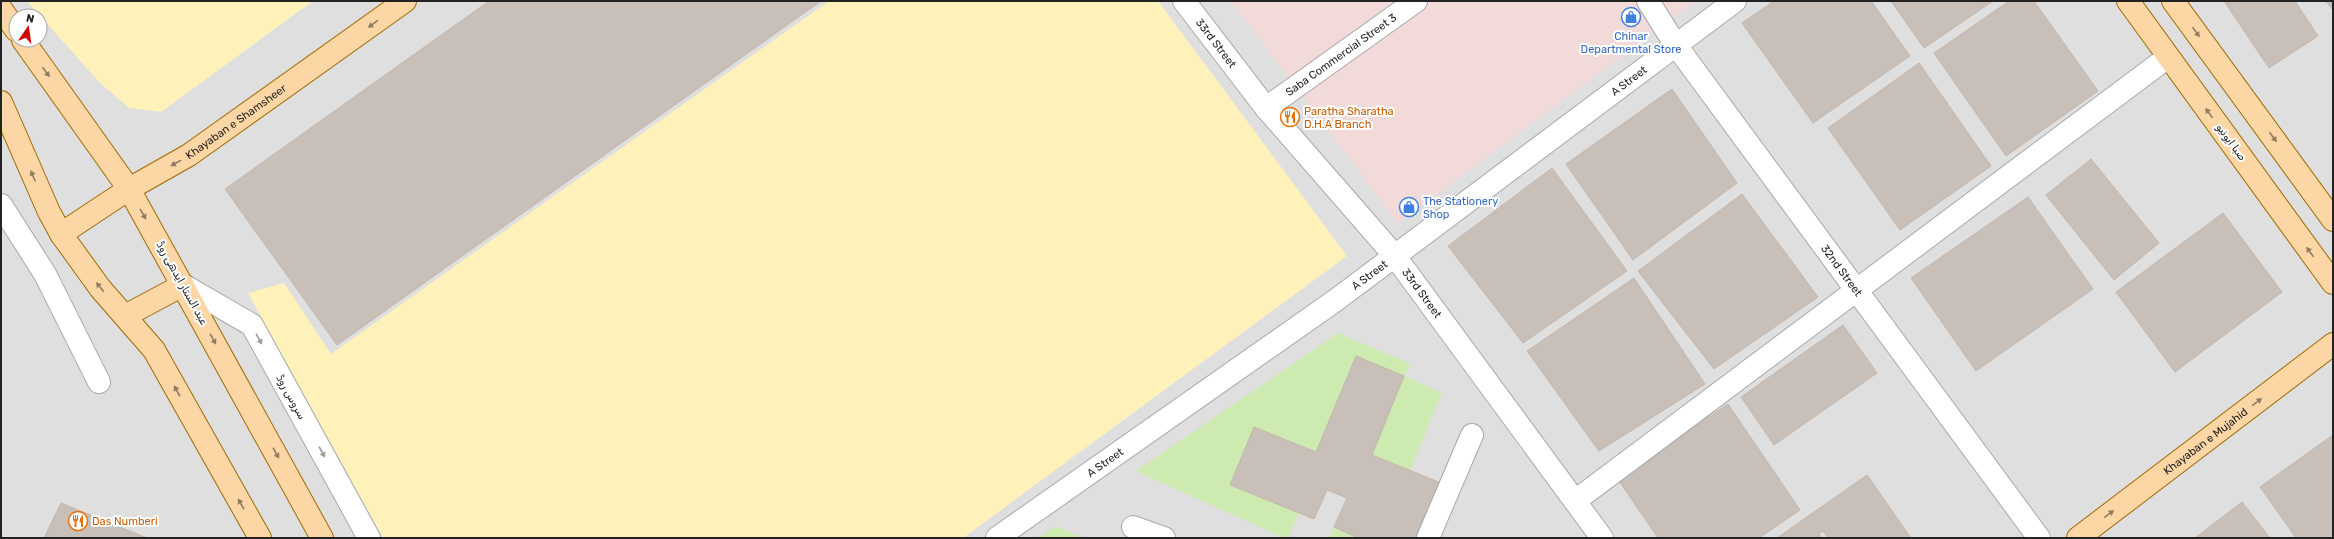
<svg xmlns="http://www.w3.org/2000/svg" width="2334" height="539" font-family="Rubik,Cairo,sans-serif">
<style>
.residential{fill:#e0dfdf;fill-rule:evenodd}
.commercial{fill:#f2dad9}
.grass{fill:#cdebb0}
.sand{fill:#fff1ba}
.building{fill:#c7bfb8;stroke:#c4b6ab}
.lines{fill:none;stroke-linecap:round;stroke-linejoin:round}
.minor-casing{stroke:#a9a9a9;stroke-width:24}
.major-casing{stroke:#a06b00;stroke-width:24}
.minor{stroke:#fff;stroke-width:22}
.major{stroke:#fcd6a4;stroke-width:22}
.oneway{fill:#8f7c63}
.oneway2{fill:#9c9c9c}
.labels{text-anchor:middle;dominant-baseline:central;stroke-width:4;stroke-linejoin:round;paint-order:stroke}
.shop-label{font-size:11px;fill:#366cbe;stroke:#fff}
.street-label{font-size:11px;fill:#222;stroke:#fff}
.food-label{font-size:11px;fill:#c56008;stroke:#fff;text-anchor:start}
</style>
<rect width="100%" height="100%" fill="#f2efe9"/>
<path class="residential" d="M1,1H2333V538H1ZM16,16H40V40H16Z"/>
<path class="commercial" d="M1231,1H1695L1398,223Z"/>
<g class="grass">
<path d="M1338,333L1411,364L1404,376L1442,393L1410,470L1420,538H1329L1347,498L1327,490L1314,519L1299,513L1288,538H1284L1136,471Z"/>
<path d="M1055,526L1084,538H1038Z"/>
</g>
<g class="sand">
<path d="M27,1H313L161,112L129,108L100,83Z"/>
<path d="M829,1H1158L1347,256L963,538H383L248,293L284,283L331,354Z"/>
</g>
<g class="building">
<path d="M489,1H821L337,345L225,189Z"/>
<path d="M1774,1H1871L1910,56L1813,123L1742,23Z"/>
<path d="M1891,1H1993L1924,48Z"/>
<path d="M2009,1H2034L2098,91L2006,156L1934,53Z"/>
<path d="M2224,1H2295L2318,36L2269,68Z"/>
<path d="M2326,1H2333V10Z"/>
<path d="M1919,63L1991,166L1900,230L1828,128Z"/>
<path d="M1672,89L1737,183L1633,260L1566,164Z"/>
<path d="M2091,159L2159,243L2114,280L2046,195Z"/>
<path d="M1552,168L1627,271L1523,343L1448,246Z"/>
<path d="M1742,194L1818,297L1714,369L1638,271Z"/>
<path d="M2028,197L2093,289L1976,371L1911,278Z"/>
<path d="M2223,213L2282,292L2175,372L2116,292Z"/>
<path d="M1634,278L1705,384L1599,451L1527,351Z"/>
<path d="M1843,325L1877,373L1774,445L1741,397Z"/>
<path d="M1356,356L1404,376L1372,455L1441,483L1420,538H1358L1334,527L1347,498L1327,490L1314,519L1230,485L1254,427L1316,452Z"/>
<path d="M1728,404L1800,510L1759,538H1658L1617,478Z"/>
<path d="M2333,435V538H2296L2260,487Z"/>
<path d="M1867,475L1911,538H1828L1823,531L1819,534L1821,538H1777Z"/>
<path d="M2242,502L2270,538H2195Z"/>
<path d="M61,503L147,538H44Z"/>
</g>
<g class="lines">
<defs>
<g id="minor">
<path id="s1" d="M1184,1L1266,108L1394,255L1602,538"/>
<path id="s2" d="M1648,1L1675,44L2039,538"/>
<path id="s3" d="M1266,108L1416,1"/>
<path d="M1,205L45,274L99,382"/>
<path d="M183,285L252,325L369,538"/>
<path d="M1575,501L2168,57"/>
<path d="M1133,527L1164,538"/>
<path id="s4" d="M997,538L1336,300L1735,1"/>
<path d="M1428,538L1472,435"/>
</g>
<g id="major">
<path d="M2128,1L2333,283"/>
<path d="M2173,1L2333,220"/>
<path d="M1,9L16,30"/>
<path d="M23,40L129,189L322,538"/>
<path d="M1,102L49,212L61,234L100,288L154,350L260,538"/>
<path id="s5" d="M61,234L129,189L189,155L405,1"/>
<path d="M125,316L183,285"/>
<path id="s6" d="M2078,538L2333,344"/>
</g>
</defs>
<use href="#minor" class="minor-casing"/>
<use href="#major" class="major-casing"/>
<use href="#minor" class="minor"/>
<use href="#major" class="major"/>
</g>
<defs><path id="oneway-solid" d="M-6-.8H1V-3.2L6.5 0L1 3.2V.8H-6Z"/></defs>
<g class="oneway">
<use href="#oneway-solid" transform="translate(373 24) rotate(144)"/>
<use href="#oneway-solid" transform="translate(2196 32) rotate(54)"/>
<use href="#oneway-solid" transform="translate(46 72) rotate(54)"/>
<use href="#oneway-solid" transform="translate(2209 113) rotate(-126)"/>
<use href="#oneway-solid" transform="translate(2273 137) rotate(54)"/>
<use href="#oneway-solid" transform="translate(176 163) rotate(151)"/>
<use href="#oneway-solid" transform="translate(33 176) rotate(-113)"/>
<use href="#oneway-solid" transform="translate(143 214) rotate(60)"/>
<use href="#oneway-solid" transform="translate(2310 252) rotate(-126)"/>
<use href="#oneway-solid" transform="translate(100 287) rotate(-129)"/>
<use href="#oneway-solid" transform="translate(213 339) rotate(61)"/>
<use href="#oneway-solid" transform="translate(177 391) rotate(-119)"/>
<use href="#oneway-solid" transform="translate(2257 402) rotate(-37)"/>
<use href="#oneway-solid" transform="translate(276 453) rotate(61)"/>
<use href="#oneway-solid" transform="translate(241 504) rotate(-119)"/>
<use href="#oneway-solid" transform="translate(2109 514) rotate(-37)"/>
</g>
<g class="oneway2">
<use href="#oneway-solid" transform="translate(259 339) rotate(61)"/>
<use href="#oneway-solid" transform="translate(322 452) rotate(61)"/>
</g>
<defs>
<symbol id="shop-ring" viewBox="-11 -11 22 22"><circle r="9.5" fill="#fff" stroke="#3f7fe0" stroke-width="1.5"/><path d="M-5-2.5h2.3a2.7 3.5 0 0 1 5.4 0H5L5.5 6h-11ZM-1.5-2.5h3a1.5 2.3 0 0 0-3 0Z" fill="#3f7fe0"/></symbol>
<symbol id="restaurant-ring" viewBox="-11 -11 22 22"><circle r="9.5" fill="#fff" stroke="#e8710a" stroke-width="1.5"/><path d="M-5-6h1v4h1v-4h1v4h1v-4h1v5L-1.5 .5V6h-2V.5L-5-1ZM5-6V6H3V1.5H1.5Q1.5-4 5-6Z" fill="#e8710a"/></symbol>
</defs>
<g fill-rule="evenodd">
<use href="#shop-ring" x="1620" y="6" width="22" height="22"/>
<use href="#restaurant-ring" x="1279" y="106" width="22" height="22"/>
<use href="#shop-ring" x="1398" y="196" width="22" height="22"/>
<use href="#restaurant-ring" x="67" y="510" width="22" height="22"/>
</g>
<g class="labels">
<g class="shop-label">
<text x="1631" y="36">Chinar<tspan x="1631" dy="13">Departmental Store</tspan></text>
<text x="1423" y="201" text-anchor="start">The Stationery<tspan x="1423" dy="13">Shop</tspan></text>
</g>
<g class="street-label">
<text stroke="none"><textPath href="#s1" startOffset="53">33rd Street</textPath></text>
<text stroke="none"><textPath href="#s3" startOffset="92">Saba Commercial Street 3</textPath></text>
<text stroke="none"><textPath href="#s4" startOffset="780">A Street</textPath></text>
<text stroke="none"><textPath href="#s5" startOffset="208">Khayaban e Shamsheer</textPath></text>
<text transform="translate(2231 142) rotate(54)">صبا ایونیو</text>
<text stroke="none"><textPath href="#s2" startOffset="332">32nd Street</textPath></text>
<text stroke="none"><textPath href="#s4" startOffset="456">A Street</textPath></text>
<text transform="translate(182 283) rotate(61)">عبد الستار ایدھی روڈ</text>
<text stroke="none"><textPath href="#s1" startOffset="377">33rd Street</textPath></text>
<text transform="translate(291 397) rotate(61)">سروس روڈ</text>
<text stroke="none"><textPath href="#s6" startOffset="160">Khayaban e Mujahid</textPath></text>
<text stroke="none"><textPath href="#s4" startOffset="132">A Street</textPath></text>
</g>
<g class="food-label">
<text x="1304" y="111">Paratha Sharatha<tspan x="1304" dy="13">D.H.A Branch</tspan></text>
<text x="92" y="521">Das Numberi</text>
</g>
</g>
<rect width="2334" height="539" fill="none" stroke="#222222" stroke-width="4"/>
<g transform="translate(28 28) rotate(13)"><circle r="19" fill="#ffffff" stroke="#a7a7a7"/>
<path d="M0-3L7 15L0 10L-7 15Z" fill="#d40000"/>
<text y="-6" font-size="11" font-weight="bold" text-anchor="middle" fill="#222222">N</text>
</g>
</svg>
